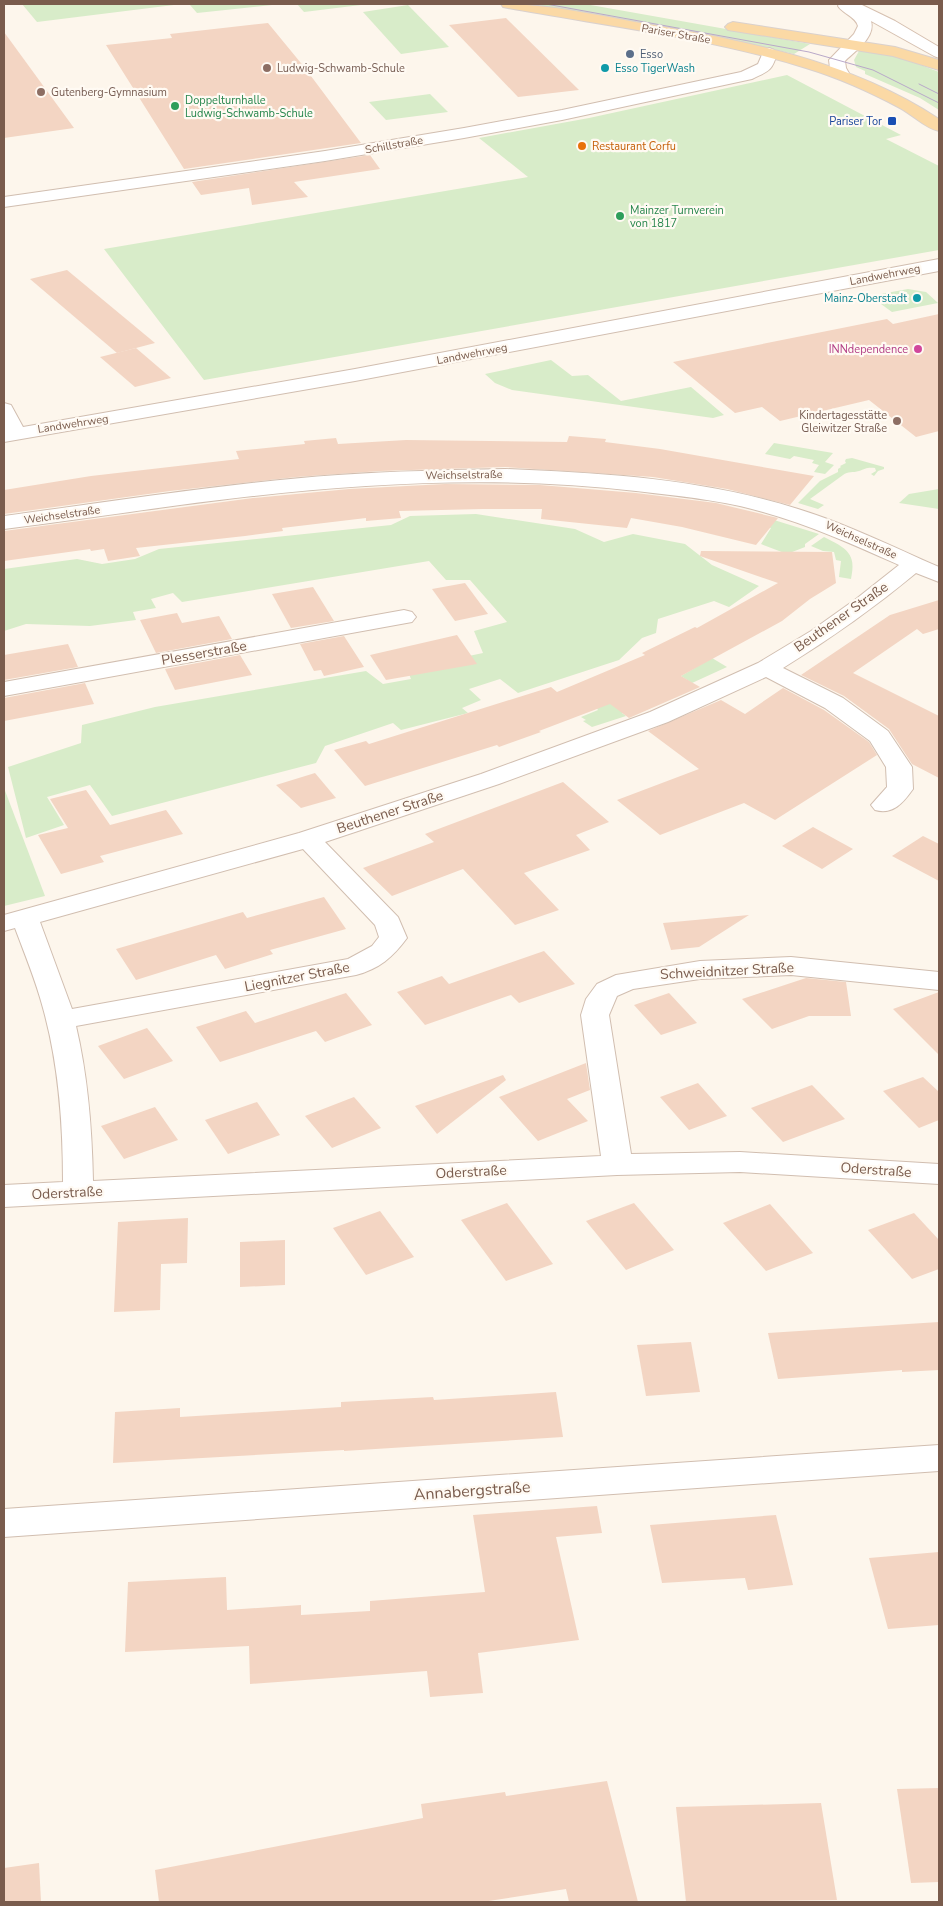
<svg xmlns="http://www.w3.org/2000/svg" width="943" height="1906" font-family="'Nunito Sans',sans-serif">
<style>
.green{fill:#d8ecc9}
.building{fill:#f3d5c3}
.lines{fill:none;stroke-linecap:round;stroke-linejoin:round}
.street-casing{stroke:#d1beb0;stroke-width:2}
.secondary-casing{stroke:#d6c0b0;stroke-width:2}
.primary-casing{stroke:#dad1cd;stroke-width:2}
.street{fill:#fff;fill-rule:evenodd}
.secondary{fill:#fff;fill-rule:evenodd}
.primary{fill:#fbd9a5;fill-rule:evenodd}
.tram{stroke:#b9a8c9;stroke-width:1}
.service-dot{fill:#5c6f8a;stroke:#fffaf3;stroke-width:2}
.education-dot{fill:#8d6e63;stroke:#fffaf3;stroke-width:2}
.culture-dot{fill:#0f9aa8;stroke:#fffaf3;stroke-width:2}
.leisure-dot{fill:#2e9e5b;stroke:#fffaf3;stroke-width:2}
.transit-dot{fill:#1a4fb4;stroke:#fffaf3;stroke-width:2}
.food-dot{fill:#e8710a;stroke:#fffaf3;stroke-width:2}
.hotel-dot{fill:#d1479c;stroke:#fffaf3;stroke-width:2}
.labels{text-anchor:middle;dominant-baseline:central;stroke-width:4.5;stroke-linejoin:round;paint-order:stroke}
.far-street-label{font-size:11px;fill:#7a5c4d;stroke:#fffaf3}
.far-service-label{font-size:11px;fill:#4e5e75;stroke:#fffaf3;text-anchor:start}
.far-education-label{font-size:11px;fill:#785e54;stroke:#fffaf3;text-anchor:start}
.far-culture-label{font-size:11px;fill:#0d838f;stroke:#fffaf3;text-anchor:start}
.far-leisure-label{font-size:11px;fill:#27864d;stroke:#fffaf3;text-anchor:start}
.far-transit-label{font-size:11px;fill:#164399;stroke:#fffaf3;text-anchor:end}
.far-food-label{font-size:11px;fill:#c56008;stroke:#fffaf3;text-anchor:start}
.far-hotel-label{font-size:11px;fill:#b23c85;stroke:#fffaf3;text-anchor:end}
.street-label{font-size:14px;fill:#7a5c4d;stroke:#fffaf3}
.near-street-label{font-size:16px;fill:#7a5c4d;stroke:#fffaf3}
</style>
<rect width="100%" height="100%" fill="#fdf6ec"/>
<g class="green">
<path d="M22,4H182L37,22Z"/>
<path d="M184,4H281L197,13L190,5Z"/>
<path d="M297,4H369L304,12Z"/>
<path d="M531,4H585L810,44L794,54L735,40Z"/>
<path d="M408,5L449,47L401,54L363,12Z"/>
<path d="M859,51L874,52L908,60L939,72V110L920,98L865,74V71L856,67L854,60Z"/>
<path d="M787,75L901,135L886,139L939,166V250L204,380L104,249L528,177L479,138L589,118Z"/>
<path d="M430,94L448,112L386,120L369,102Z"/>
<path d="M908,289L926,292L938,303L892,312L870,296Z"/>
<path d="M551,360L572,376L588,375L621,401L691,387L724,415L713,418L512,390L495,383L485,374Z"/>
<path d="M774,443L833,453L825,462L834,465L825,474L814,472L819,465L812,463L814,460L794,456L790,459L765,454Z"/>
<path d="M852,458L884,467V469L878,471L874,476L871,474L876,471L875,468C867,467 865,469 859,471C853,473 848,471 843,475L810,499L824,505L818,509L798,503L820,481L838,472V469L841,467L840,466L846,463L845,461L846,459Z"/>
<path d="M939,489V509L899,503L909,494Z"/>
<path d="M476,514L575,529L604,542L633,534L685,544L712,565L759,586L729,607L714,601L658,619L656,633L642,638L619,660L518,693L500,679L469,689L481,700L462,708L468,713L401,730L393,723L325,746L316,763L112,816L90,785L47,797L64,825L26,838L8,767L81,743L82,725L155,707L366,671L383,684L411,679L407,669L483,653L474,631L507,622L470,580H446L429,561L182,602L173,593L151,599L156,608L133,612L136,620L90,626L26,624L4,631V569L77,559L102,564L135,559L159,549L391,525L410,516Z"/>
<path d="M761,516L819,534L805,544V547L787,554L761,544L771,528L758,524Z"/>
<path d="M824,537C846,548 857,553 851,579L839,577L841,561L836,560L834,552L823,551L811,546Z"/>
<path d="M712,658L727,667L692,683L681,676Z"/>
<path d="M615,699L629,709L622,713L626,716L592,727L583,721L586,720L581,717L598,710L596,707Z"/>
<path d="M4,788L45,896L4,906Z"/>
</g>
<g class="building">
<path d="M506,18L579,90L518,97L449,25Z"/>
<path d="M268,23L305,68L361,143L184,169L106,45L172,38L170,34Z"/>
<path d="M4,32L74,128L4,138Z"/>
<path d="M370,155L380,169L294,182L308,197L252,205L249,188L201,195L192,182Z"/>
<path d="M67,270L155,343L117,353L30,279Z"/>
<path d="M939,314V431L916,437L869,400L780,421L762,407L735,413L673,362L887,319L893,324Z"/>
<path d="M136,348L171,378L135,387L100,357Z"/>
<path d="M569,436L606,439L605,442L660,449L814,476L790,505L727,489L653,477L505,467L380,471L296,477L170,491L4,514V490L91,476L239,459L236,451L305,444L304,441L336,438L338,444L406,440L567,442Z"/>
<path d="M445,484L540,485L636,493L716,503L778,518L756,545L682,527L631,518L627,528L541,519L542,509H483L399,511L401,518L366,521V518L282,528L283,531L245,536L136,548L140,556L108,561L104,549L91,551L90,549L4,561V531L253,498L349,489Z"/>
<path d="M701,551L832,552L836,583L810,599L782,621L681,676L700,687L629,718L610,704L539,731L541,732L499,747L497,745L365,786L334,750L366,741L369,744L551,687L557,692L645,655L642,653L695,627L697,628L778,583L700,556Z"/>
<path d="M465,583L488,614L455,621L432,589Z"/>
<path d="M313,587L334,621L291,628L272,594Z"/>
<path d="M939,600V629L923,634L917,629L853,673L939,716V778L912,764L889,729L844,696L801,675L890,615Z"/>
<path d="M177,613L182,623L219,616L232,639L156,653L140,620Z"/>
<path d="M457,635L477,664L386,680L370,655Z"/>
<path d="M344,636L364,667L324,676L321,670L314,671L300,644Z"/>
<path d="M68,644L78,667L4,680V655Z"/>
<path d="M240,655L252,675L175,690L165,669Z"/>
<path d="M85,683L94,704L4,721V698Z"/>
<path d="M783,688L824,710L869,742L877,755L775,820L744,803L660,835L617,800L699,769L648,731L721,700L745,714Z"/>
<path d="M315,773L336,798L301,808L276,785Z"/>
<path d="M563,782L609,822L576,835L590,850L524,873L559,910L515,925L463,869L392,896L363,868L434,842L425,834Z"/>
<path d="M86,790L110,825L166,810L183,834L100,856L104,862L61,874L38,835L68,828L50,799Z"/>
<path d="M813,827L853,849L822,869L782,846Z"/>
<path d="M923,836L939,844V881L892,856Z"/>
<path d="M324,897L346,929L270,950L273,954L225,969L216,955L136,980L116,949L243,912L247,918Z"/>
<path d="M749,915L699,947L671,950L663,923Z"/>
<path d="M544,951L575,984L519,1003L511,995L425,1025L397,992L442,976L449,984Z"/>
<path d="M806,978L846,982L851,1016H809L772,1029L742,999Z"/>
<path d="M939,992V1055L893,1009Z"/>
<path d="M346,993L372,1025L325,1042L316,1031L220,1062L196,1027L246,1011L255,1023Z"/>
<path d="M669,993L697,1023L661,1035L634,1005Z"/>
<path d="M147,1028L173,1061L124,1079L98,1046Z"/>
<path d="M586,1063L590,1090L567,1099L588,1121L538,1141L499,1097Z"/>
<path d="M503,1075L506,1080L437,1134L415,1106Z"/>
<path d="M923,1077L939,1092V1120L919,1128L883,1091Z"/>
<path d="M698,1083L727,1116L689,1130L660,1097Z"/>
<path d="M812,1085L845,1119L783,1142L751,1108Z"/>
<path d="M354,1097L381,1128L332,1148L305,1116Z"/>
<path d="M257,1102L280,1135L228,1154L205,1120Z"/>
<path d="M155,1107L178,1140L124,1159L101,1126Z"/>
<path d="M507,1203L553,1264L506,1281L461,1220Z"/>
<path d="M634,1203L674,1250L626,1270L586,1221Z"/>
<path d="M770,1204L813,1253L766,1271L723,1223Z"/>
<path d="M380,1211L414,1257L366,1275L333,1228Z"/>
<path d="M914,1213L939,1240V1269L912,1279L868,1230Z"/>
<path d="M188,1218L187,1263L161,1264L160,1310L114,1312L118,1222Z"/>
<path d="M285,1240V1285L240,1287V1242Z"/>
<path d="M939,1322V1370L902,1372V1370L778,1379L768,1333Z"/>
<path d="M691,1342L700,1392L646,1396L637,1345Z"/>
<path d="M556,1392L563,1437L344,1451V1450L113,1463L115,1412L180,1408V1417L341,1407V1402L433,1397L434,1400Z"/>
<path d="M597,1506L602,1533L556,1537L579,1640L478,1653L483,1693L430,1697L427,1671L250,1684L249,1646L125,1652L128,1582L226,1577L227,1610L301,1605V1615L370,1611V1601L485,1592L473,1515Z"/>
<path d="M776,1515L793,1585L748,1590L745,1578L662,1583L650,1525Z"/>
<path d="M939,1552V1625L888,1629L869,1558Z"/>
<path d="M607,1781L638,1902H569L566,1889L482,1902H159L155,1870L423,1818L421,1804L505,1792L506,1796Z"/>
<path d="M939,1788V1882L911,1883L897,1789Z"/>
<path d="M821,1803L837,1900L686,1902L676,1807Z"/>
<path d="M39,1863L41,1902H4V1868Z"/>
</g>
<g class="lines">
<defs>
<g id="street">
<path d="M769,48L774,50L777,53C772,72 768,71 752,79L562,120L464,138L325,161L4,207V197L325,151L464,128L562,110L741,72L758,64L764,50Z"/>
<path d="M939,259V271L355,381L4,442V403L11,405L23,427L355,369Z"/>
<path d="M505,469C603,473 704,479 798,509C847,524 893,547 939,567V582L916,573C874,608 830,639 783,668L843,698L888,731L912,767L913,789C903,803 893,815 875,810L871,805L887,787L886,767L870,741L825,708L766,677L668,722L499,784L325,842L398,917L407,938C393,957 379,969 356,975L76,1026C88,1077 92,1129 93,1181L601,1156L581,1015L586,999L597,984L616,975L700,961L791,957L939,972V990L791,975L700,979L633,989L617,996L609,1015L631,1154L740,1152L939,1164V1184L740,1172L617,1175L4,1207V1185L63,1182C63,1124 59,1065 43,1008C36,981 25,955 15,928L4,931V915L299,833L481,774L650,712L758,663L811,631L856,599L899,565C854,545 810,525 763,512C722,500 678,496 636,491C509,476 380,482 253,496C170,505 87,519 4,529V516C115,501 226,483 338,475C394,471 449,470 505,469ZM303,849L375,925L379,937L372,946L348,959L72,1009L40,922Z"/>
<path d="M404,610L412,612L416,617L412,622L4,696V682Z"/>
<path d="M939,1445V1471L4,1537V1509Z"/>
</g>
<path id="secondary" d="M839,4H860L895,21L939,47V58L934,56L871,21C876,37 855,51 845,61L846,68L850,75L848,78H836L830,68L829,60L854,34L858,26C855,16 843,14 838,6Z"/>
<g id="primary">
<path d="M501,4C546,4 591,14 635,22C741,40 848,59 939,119V131C925,128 913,115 900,108C870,92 839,78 806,68C710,38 607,26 508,8L503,7Z"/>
<path d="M733,22L895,47L939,60V70L893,56L728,30L725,27L728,24Z"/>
</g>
</defs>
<use href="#street" class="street-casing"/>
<use href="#secondary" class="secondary-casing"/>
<use href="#primary" class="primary-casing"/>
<use href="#street" class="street"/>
<use href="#secondary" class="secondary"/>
<use href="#primary" class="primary"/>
<g class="tram">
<path d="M546,4L809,52L873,70L939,103"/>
<path d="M919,84L939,94"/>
</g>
</g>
<circle class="service-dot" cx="630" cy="54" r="5"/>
<g class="education-dot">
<circle cx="267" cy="68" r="5"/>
<circle cx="41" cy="92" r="5"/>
<circle cx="897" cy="421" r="5"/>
</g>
<g class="culture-dot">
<circle cx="605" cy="68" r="5"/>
<circle cx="917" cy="298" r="5"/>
</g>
<g class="leisure-dot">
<circle cx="175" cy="106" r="5"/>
<circle cx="620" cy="216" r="5"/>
</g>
<rect class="transit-dot" x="887" y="116" width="10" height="10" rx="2.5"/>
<circle class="food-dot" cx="582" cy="146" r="5"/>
<circle class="hotel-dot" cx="918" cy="349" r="5"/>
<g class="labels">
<g class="far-street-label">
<text transform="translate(676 34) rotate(10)">Pariser Straße</text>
<text transform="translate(394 145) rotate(-10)">Schillstraße</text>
<text transform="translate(885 275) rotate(-11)">Landwehrweg</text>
<text transform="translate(472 354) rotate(-11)">Landwehrweg</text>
<text transform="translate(73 424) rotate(-9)">Landwehrweg</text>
<text transform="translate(464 475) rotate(-1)">Weichselstraße</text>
<text transform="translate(62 515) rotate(-8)">Weichselstraße</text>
<text transform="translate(861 540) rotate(24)">Weichselstraße</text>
</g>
<g class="far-service-label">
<text x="640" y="54">Esso</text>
</g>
<g class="far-education-label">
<text x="277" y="68">Ludwig-Schwamb-Schule</text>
<text x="51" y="92">Gutenberg-Gymnasium</text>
<text x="887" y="415" text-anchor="end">Kindertagesstätte<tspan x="887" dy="13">Gleiwitzer Straße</tspan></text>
</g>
<g class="far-culture-label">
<text x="615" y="68">Esso TigerWash</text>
<text x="907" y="298" text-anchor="end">Mainz-Oberstadt</text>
</g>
<g class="far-leisure-label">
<text x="185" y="100">Doppelturnhalle<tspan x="185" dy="13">Ludwig-Schwamb-Schule</tspan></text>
<text x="630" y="210">Mainzer Turnverein<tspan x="630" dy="13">von 1817</tspan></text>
</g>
<g class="far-transit-label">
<text x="882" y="121">Pariser Tor</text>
</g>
<g class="far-food-label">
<text x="592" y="146">Restaurant Corfu</text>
</g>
<g class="far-hotel-label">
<text x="908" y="349">INNdependence</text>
</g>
<g class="street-label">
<text transform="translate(841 617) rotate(-35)">Beuthener Straße</text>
<text transform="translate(204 653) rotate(-10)">Plesserstraße</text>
<text transform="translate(390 812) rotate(-18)">Beuthener Straße</text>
<text transform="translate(727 971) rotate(-3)">Schweidnitzer Straße</text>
<text transform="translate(297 977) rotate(-11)">Liegnitzer Straße</text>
<text transform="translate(876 1170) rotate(4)">Oderstraße</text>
<text transform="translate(471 1172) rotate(-3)">Oderstraße</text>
<text transform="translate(67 1193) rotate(-3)">Oderstraße</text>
</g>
<g class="near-street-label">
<text transform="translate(472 1491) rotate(-4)">Annabergstraße</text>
</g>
</g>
<rect width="943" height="1906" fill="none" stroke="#7a5c4d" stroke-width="10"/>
</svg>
